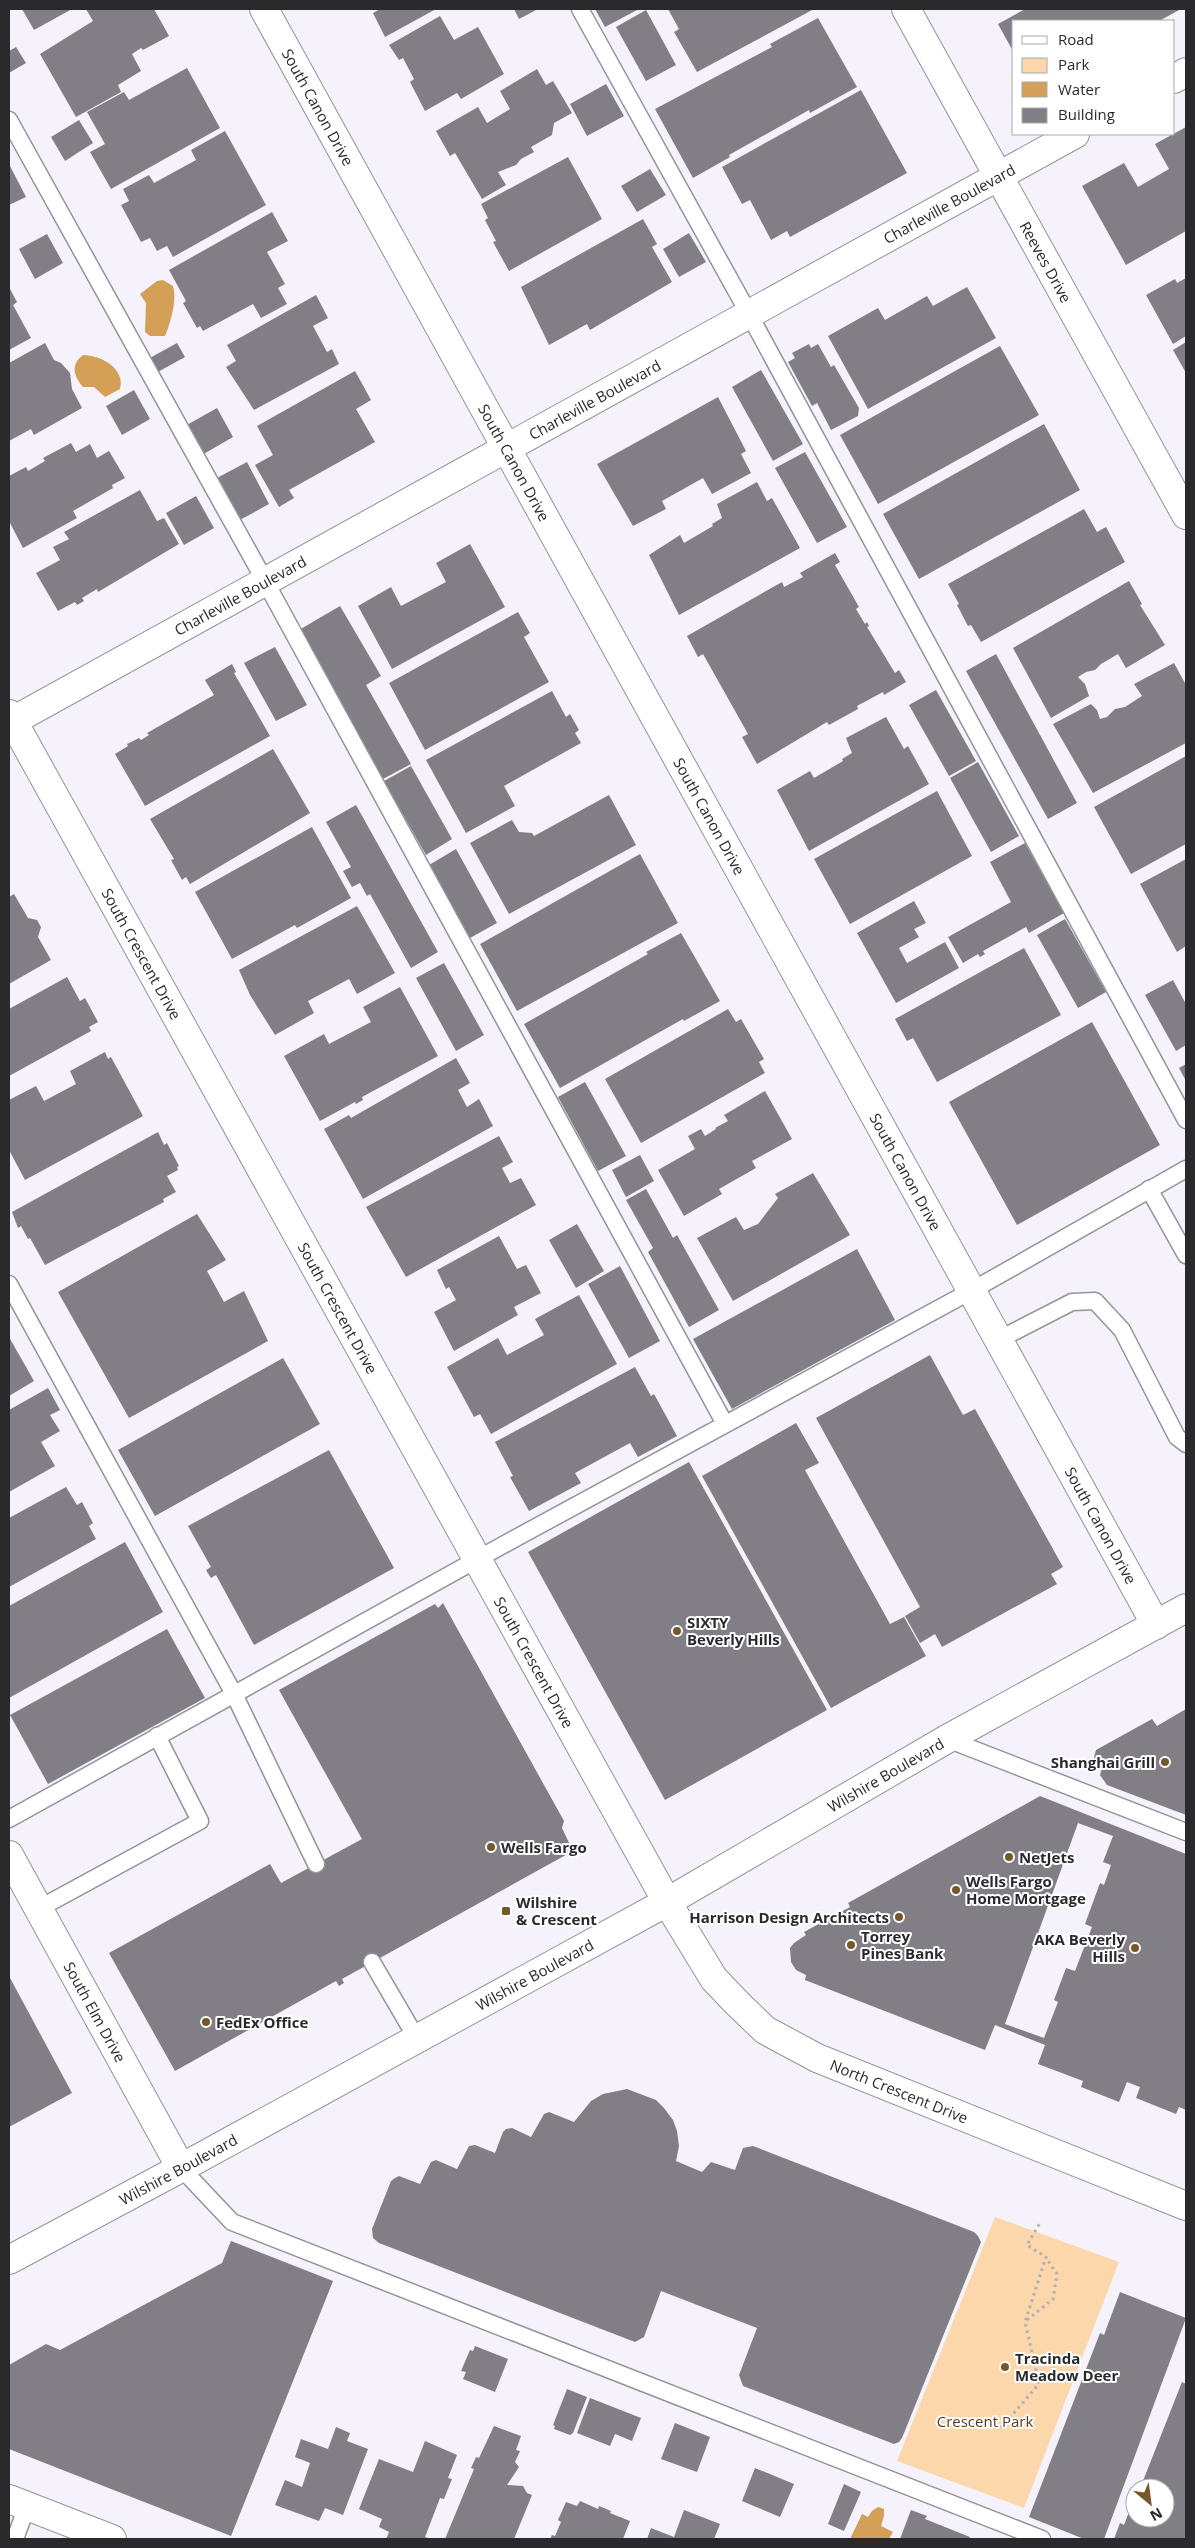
<svg xmlns="http://www.w3.org/2000/svg" width="1195" height="2548" font-family="'Open Sans',sans-serif">
<style>
.green{fill:#fbd7ab}
.water{fill:#d49f56}
.building{fill:#817e86;fill-rule:evenodd}
.lines{fill:none;stroke-linecap:round;stroke-linejoin:round}
.lane-casing{stroke:#95929a;stroke-width:19}
.street-casing{stroke:#95929a;stroke-width:30}
.secondary-casing{stroke:#95929a;stroke-width:30}
.primary-casing{stroke:#95929a;stroke-width:30}
.path{stroke:#b1afb6;stroke-width:3;stroke-dasharray:2.5 4;stroke-linecap:butt}
.lane{stroke:#fff;stroke-width:16}
.street{stroke:#fff;stroke-width:28}
.secondary{stroke:#fff;stroke-width:28}
.primary{stroke:#fff;stroke-width:28}
.poi-dot{fill:#76572c;stroke:#fff;stroke-width:2}
.labels{text-anchor:middle;dominant-baseline:central;stroke-width:4;stroke-linejoin:round;paint-order:stroke}
.street-label{font-size:15px;fill:#2a292c;stroke:#fff}
.poi-label{font-size:15px;font-weight:bold;fill:#2a292c;stroke:#fff;text-anchor:start}
.park-label{font-size:15px;fill:#543d1e;stroke:#fff}
</style>
<rect width="100%" height="100%" fill="#f5f2fb"/>
<path class="green" d="M995,2217L1119,2262L1024,2508L897,2461Z"/>
<g class="water">
<path d="M163,280L173,286C177,300 171,322 165,336H150L145,332L146,303L140,294L157,281Z"/>
<path d="M83,355C101,355 126,369 120,389L105,397L94,387H83C74,376 70,365 83,355Z"/>
<path d="M878,2507L884,2509V2516L881,2526L893,2532L889,2539H850L862,2514L868,2517L872,2511Z"/>
</g>
<g class="building">
<path d="M22,9H72L34,30Z"/>
<path d="M86,9H154L169,36L143,50L141,48L132,54L141,71L118,85L121,92L76,117L40,54L93,21Z"/>
<path d="M380,9H436L385,37L373,13Z"/>
<path d="M514,9H538L519,19Z"/>
<path d="M595,9H639L605,27Z"/>
<path d="M668,9H814L697,72L674,32L679,29Z"/>
<path d="M1025,9H1181L1159,21H1014V53L998,24Z"/>
<path d="M646,10L676,65L646,81L616,27Z"/>
<path d="M440,16L454,40L478,27L504,74L461,99L457,93L425,111L410,82L414,79L403,58L399,60L389,45Z"/>
<path d="M818,18L857,87L810,113L809,110L729,155L730,157L693,178L655,109L772,47L770,44Z"/>
<path d="M16,47L26,63L9,73V51Z"/>
<path d="M187,68L220,128L111,189L90,152L105,144L87,112L124,92L129,100Z"/>
<path d="M537,69L546,85L553,81L572,113L554,123L552,135L531,147L534,152L521,159L516,165L498,172L506,185L482,199L455,153L450,156L436,131L478,107L487,123L510,109L500,91Z"/>
<path d="M606,84L624,116L587,136L570,104Z"/>
<path d="M861,90L907,173L790,237L787,231L771,240L750,200L742,204L722,167Z"/>
<path d="M79,120L93,143L65,161L51,137Z"/>
<path d="M1186,127V231L1126,265L1082,186L1124,163L1138,187L1169,169L1155,144Z"/>
<path d="M225,131L266,205L173,257L167,246L157,251L150,238L141,242L121,205L129,201L123,189L149,175L154,183L196,160L191,150Z"/>
<path d="M568,157L602,219L509,271L493,242L496,241L485,220L488,218L481,204Z"/>
<path d="M9,164L26,197L9,205Z"/>
<path d="M650,169L666,195L637,212L621,186Z"/>
<path d="M272,212L288,241L267,252L285,284L278,288L287,304L261,318L253,304L203,331L200,326L197,328L183,303L186,301L169,270Z"/>
<path d="M643,219L657,244L652,247L672,282L590,330L587,324L549,345L521,287Z"/>
<path d="M689,233L706,262L679,277L663,249Z"/>
<path d="M47,234L63,263L35,279L19,249Z"/>
<path d="M1186,278V336L1173,344L1146,295L1175,279L1177,283Z"/>
<path d="M9,287L17,302L13,305L31,338L9,350Z"/>
<path d="M967,287L996,338L868,409L828,336L878,308L885,320L927,296L933,306Z"/>
<path d="M316,295L328,318L313,326L327,352L332,349L339,364L254,410L226,367L236,361L227,345Z"/>
<path d="M1186,342V373L1173,350Z"/>
<path d="M45,343L54,360L61,363L70,373L72,389L82,408L34,435L31,429L9,441V363Z"/>
<path d="M177,343L185,357L156,373L148,359Z"/>
<path d="M809,344L811,348L818,344L831,367L834,365L859,408L858,416L831,430L817,403L812,406L788,362L795,358L792,353Z"/>
<path d="M1000,346L1039,415L878,504L840,435Z"/>
<path d="M761,370L803,444L773,461L732,387Z"/>
<path d="M355,371L371,400L356,409L375,442L289,490L294,498L279,507L255,465L273,455L257,426Z"/>
<path d="M134,390L150,419L122,435L106,406Z"/>
<path d="M718,397L746,451L741,454L751,473L712,494L703,478L662,501L666,509L633,526L597,464Z"/>
<path d="M217,408L233,437L202,455L185,426Z"/>
<path d="M1044,424L1080,490L919,579L883,514Z"/>
<path d="M71,443L76,452L90,444L97,458L109,451L125,478L112,485L113,488L73,511L77,518L23,548L9,521V476L26,467L28,471L45,461L43,458Z"/>
<path d="M805,452L847,527L817,543L775,468Z"/>
<path d="M247,462L269,504L238,521L215,479Z"/>
<path d="M757,482L767,501L772,498L800,548L679,615L649,555L680,535L684,543L713,526L712,524L722,518L717,504Z"/>
<path d="M140,490L157,521L164,518L179,544L98,592L97,589L82,598L84,601L77,605L75,602L58,611L36,573L60,560L53,547L69,539L64,532Z"/>
<path d="M196,496L214,528L184,545L166,513Z"/>
<path d="M1084,509L1097,532L1106,527L1125,562L981,642L971,625L968,626L957,605L959,604L948,584Z"/>
<path d="M470,544L505,607L392,669L358,606L391,587L401,606L446,582L436,563Z"/>
<path d="M835,553L840,562L835,565L859,607L856,609L865,624L867,622L869,626L867,627L895,673L899,670L906,682L884,695L883,692L857,706L858,709L829,725L827,722L757,764L742,737L748,734L703,654L698,657L687,636L782,582L784,587L803,577L800,573Z"/>
<path d="M1129,581L1142,604L1140,605L1165,645L1126,668L1118,654L1101,664L1095,670L1086,672L1078,677L1085,684L1089,696L1051,718L1013,648Z"/>
<path d="M340,606L381,676L366,685L411,764L383,779L299,630Z"/>
<path d="M518,612L530,633L524,637L549,682L425,750L389,683Z"/>
<path d="M275,647L307,705L276,721L244,663Z"/>
<path d="M996,654L1077,803L1048,819L966,671Z"/>
<path d="M1174,663L1186,685V743L1093,793L1053,724L1091,704L1097,710L1100,719L1107,717L1115,709L1125,707L1142,696L1134,684Z"/>
<path d="M232,664L236,672L234,673L270,736L145,806L115,754L128,746L127,744L139,738L141,740L149,735L147,733L214,695L205,680Z"/>
<path d="M936,690L976,761L949,776L909,705Z"/>
<path d="M552,691L566,717L570,714L579,730L575,733L581,743L504,786L515,806L466,833L426,760Z"/>
<path d="M886,717L904,749L908,746L929,784L809,851L777,790L810,771L814,778L843,761L842,759L852,753L846,738Z"/>
<path d="M273,749L310,813L190,884L186,877L182,880L171,860L174,859L150,819Z"/>
<path d="M1186,756V844L1131,874L1094,807Z"/>
<path d="M978,762L1019,836L991,852L950,778Z"/>
<path d="M411,766L452,839L426,855L384,781Z"/>
<path d="M937,791L972,856L850,924L814,859Z"/>
<path d="M609,795L636,845L509,914L470,843L512,820L519,832L532,833L534,836Z"/>
<path d="M356,805L438,952L411,968L370,894L367,896L360,883L352,887L343,871L351,867L326,822Z"/>
<path d="M312,827L351,898L297,928L295,925L232,959L195,892Z"/>
<path d="M1025,843L1064,913L1029,933L1026,927L983,951L985,954L980,957L978,954L963,963L948,937L1011,902L990,862Z"/>
<path d="M456,849L497,923L470,938L429,865Z"/>
<path d="M640,854L678,923L517,1011L480,944Z"/>
<path d="M1186,859V946L1177,952L1140,884Z"/>
<path d="M14,894L28,918L37,920L41,927L38,937L51,960L9,984V897Z"/>
<path d="M914,901L926,923L914,929L919,937L899,948L907,963L945,942L959,968L896,1003L857,933Z"/>
<path d="M357,906L395,973L357,994L349,979L308,1001L314,1013L275,1035L250,995L239,970Z"/>
<path d="M1065,919L1106,992L1078,1008L1037,935Z"/>
<path d="M681,933L720,1001L684,1021L683,1019L560,1088L524,1024L648,954L646,952Z"/>
<path d="M1024,948L1061,1015L937,1082L913,1038L907,1041L895,1019Z"/>
<path d="M444,963L484,1035L456,1051L416,978Z"/>
<path d="M67,977L80,1001L85,998L98,1022L89,1027L91,1031L9,1076V1009Z"/>
<path d="M1173,980L1186,1004V1045L1176,1051L1145,995Z"/>
<path d="M400,987L438,1056L362,1097L363,1100L356,1104L355,1102L320,1121L284,1056L324,1034L329,1044L371,1022L363,1007Z"/>
<path d="M728,1009L736,1022L741,1019L764,1059L759,1062L765,1073L641,1143L605,1079Z"/>
<path d="M1092,1022L1160,1145L1017,1225L949,1102Z"/>
<path d="M105,1052L108,1059L111,1057L143,1116L25,1180L9,1150V1100L36,1086L44,1101L76,1084L70,1071Z"/>
<path d="M456,1058L470,1083L458,1090L467,1107L479,1099L493,1126L363,1199L324,1129L349,1115L351,1118Z"/>
<path d="M1186,1064V1081L1179,1068Z"/>
<path d="M585,1082L626,1156L598,1171L558,1097Z"/>
<path d="M765,1091L792,1139L752,1161L756,1168L719,1189L722,1194L684,1216L658,1170L695,1149L688,1136L701,1129L705,1136L716,1129L715,1128L728,1121L724,1115Z"/>
<path d="M158,1132L164,1145L167,1143L179,1166L177,1167L178,1170L167,1176L176,1192L163,1199L164,1202L45,1265L30,1238L28,1239L21,1226L18,1228L12,1212Z"/>
<path d="M499,1136L513,1162L502,1168L510,1183L521,1178L536,1205L406,1277L366,1207Z"/>
<path d="M640,1155L654,1181L626,1197L612,1170Z"/>
<path d="M813,1173L850,1235L733,1301L697,1238L736,1217L744,1230L758,1224L778,1198L775,1194Z"/>
<path d="M646,1189L673,1238L677,1235L719,1310L689,1327L648,1252L653,1248L626,1200Z"/>
<path d="M197,1214L226,1260L207,1271L224,1302L244,1291L268,1341L129,1418L58,1292Z"/>
<path d="M577,1224L604,1271L576,1288L549,1240Z"/>
<path d="M499,1236L517,1269L526,1265L541,1293L514,1307L518,1315L454,1351L434,1312L456,1300L449,1287L446,1289L437,1270Z"/>
<path d="M857,1249L895,1320L732,1409L693,1339Z"/>
<path d="M620,1266L660,1341L629,1358L588,1284Z"/>
<path d="M579,1295L617,1364L491,1434L480,1414L474,1417L447,1367L498,1338L507,1355L544,1335L535,1319Z"/>
<path d="M9,1337L34,1381L9,1396Z"/>
<path d="M930,1355L963,1415L975,1409L1063,1567L1051,1574L1057,1584L942,1647L935,1634L920,1643L905,1616L920,1607L816,1418Z"/>
<path d="M283,1358L320,1424L155,1516L118,1450Z"/>
<path d="M635,1367L651,1396L654,1394L677,1436L638,1457L630,1443L575,1473L581,1483L529,1511L510,1477L513,1476L495,1442Z"/>
<path d="M48,1388L60,1410L50,1415L60,1431L41,1442L55,1466L9,1492V1410Z"/>
<path d="M796,1423L819,1463L805,1470L890,1624L904,1617L926,1656L831,1708L702,1476Z"/>
<path d="M329,1450L394,1568L254,1645L216,1575L211,1578L206,1570L211,1567L188,1526Z"/>
<path d="M689,1462L827,1710L665,1800L528,1552Z"/>
<path d="M66,1487L77,1505L82,1502L93,1523L89,1526L96,1539L9,1587V1518Z"/>
<path d="M125,1542L163,1612L9,1698V1606Z"/>
<path d="M443,1603L564,1821L562,1828L573,1851L342,1979L344,1983L339,1986L336,1981L175,2071L109,1953L270,1864L281,1883L362,1839L279,1690L435,1604L438,1608Z"/>
<path d="M167,1629L205,1698L48,1784L10,1715Z"/>
<path d="M1186,1709V1815L1107,1785L1100,1775L1102,1768L1093,1761L1096,1750L1152,1719L1157,1726Z"/>
<path d="M1040,1796L1186,1854V2110L1179,2107L1176,2114L1136,2098L1140,2087L1127,2082L1119,2102L1081,2087L1083,2081L1038,2064L1045,2045L995,2025L985,2050L805,1980L806,1975L796,1970L791,1962L790,1948L794,1943L806,1935L804,1932L850,1907L848,1903ZM1078,1823L1113,1836L1103,1862L1111,1865L1104,1885L1100,1883L1085,1924L1092,1927L1075,1971L1066,1968L1054,2000L1058,2002L1044,2038L1005,2024Z"/>
<path d="M9,1976L72,2093L9,2127Z"/>
<path d="M627,2089L656,2100L664,2108L673,2120L677,2131L679,2146L676,2161L702,2172L711,2162L735,2170L743,2148L753,2146L974,2232L978,2236L981,2242L902,2438L899,2442L894,2444L743,2386L739,2375L757,2328L661,2291L644,2337L635,2342L379,2243L373,2238L372,2229L391,2181L395,2178L399,2176L420,2184L431,2162L436,2160L457,2169L469,2146L475,2145L495,2153L503,2132L506,2129L512,2128L531,2137L544,2114L549,2112L574,2122L591,2101L603,2094Z"/>
<path d="M231,2241L333,2281L231,2536L9,2449V2365L46,2344L60,2350L222,2263Z"/>
<path d="M1120,2292L1186,2318L1104,2539H1084L1029,2517L1100,2333L1104,2335Z"/>
<path d="M475,2346L508,2359L495,2392L463,2379L466,2372L461,2371L470,2350L473,2351Z"/>
<path d="M1182,2382L1186,2384V2539H1114L1120,2523L1124,2525L1132,2504L1135,2505V2518H1165V2488L1141,2486Z"/>
<path d="M567,2389L587,2397L573,2433L570,2435L554,2429L555,2426L553,2425Z"/>
<path d="M590,2398L641,2418L632,2441L615,2434L610,2446L577,2433Z"/>
<path d="M675,2423L710,2437L697,2472L661,2459Z"/>
<path d="M494,2426L521,2436L516,2450L520,2451L515,2462L519,2467L507,2485L523,2486L527,2493L532,2495L514,2539H445L474,2469L471,2468L476,2457L479,2458Z"/>
<path d="M336,2427L350,2433L347,2441L368,2449L343,2515L325,2508L319,2521L275,2505L285,2480L302,2487L310,2463L295,2457L301,2439L328,2449Z"/>
<path d="M425,2441L457,2455L448,2478L452,2479L444,2499L440,2498L425,2537L431,2539H386L389,2532L379,2527L382,2519L359,2509L379,2459L413,2472Z"/>
<path d="M755,2468L794,2484L780,2517L742,2501Z"/>
<path d="M844,2484L861,2492L844,2531L828,2524Z"/>
<path d="M580,2501L598,2509L599,2506L611,2511L610,2513L630,2521L623,2539H550L552,2535L555,2536L561,2522L558,2520L566,2502L577,2506Z"/>
<path d="M684,2510L720,2524L714,2539H647L651,2528L674,2537Z"/>
<path d="M911,2510L927,2516L925,2519L970,2537L969,2539H900Z"/>
</g>
<g class="lines">
<defs>
<g id="lane">
<path d="M580,9L749,314L1186,1120"/>
<path d="M9,120L265,581L725,1424"/>
<path d="M1149,1189L1186,1255"/>
<path d="M9,1284L234,1694L316,1864"/>
<path d="M998,1340L1072,1302L1095,1301L1122,1330L1177,1437L1186,1444"/>
<path d="M947,1739L1186,1832"/>
<path d="M9,1819L514,1539L971,1291L1186,1169"/>
<path d="M38,1909L200,1821L157,1736"/>
<path d="M372,1962L417,2039"/>
<path d="M181,2168L232,2222L1042,2539"/>
<path d="M15,2539L27,2506"/>
</g>
<g id="street">
<path id="s1" d="M264,9L1156,1625"/>
<path id="s2" d="M906,9L1186,515"/>
<path d="M1174,79L1186,72"/>
<path id="s3" d="M9,714L667,1902"/>
<path id="s4" d="M9,723L1075,134"/>
<path id="s5" d="M9,1855L181,2168"/>
<path d="M9,2499L112,2539"/>
</g>
<g id="secondary">
<path id="s6" d="M667,1902L714,1979L737,2003L765,2030L817,2058L1186,2206"/>
</g>
<g id="primary">
<path id="s7" d="M9,2260L181,2168L667,1902L947,1739L1186,1608"/>
</g>
</defs>
<use href="#lane" class="lane-casing"/>
<use href="#street" class="street-casing"/>
<use href="#secondary" class="secondary-casing"/>
<use href="#primary" class="primary-casing"/>
<g class="path">
<path d="M1027,2320L1053,2299L1057,2274L1046,2258"/>
<path d="M1001,2428L1039,2384L1025,2322L1046,2257L1027,2245L1040,2223"/>
</g>
<use href="#lane" class="lane"/>
<use href="#street" class="street"/>
<use href="#secondary" class="secondary"/>
<use href="#primary" class="primary"/>
</g>
<g class="poi-dot">
<circle cx="677" cy="1631" r="5"/>
<circle cx="1165" cy="1762" r="5"/>
<circle cx="491" cy="1847" r="5"/>
<circle cx="1009" cy="1857" r="5"/>
<circle cx="956" cy="1890" r="5"/>
<rect x="501" y="1906" width="10" height="10" rx="2.5"/>
<circle cx="899" cy="1917" r="5"/>
<circle cx="851" cy="1945" r="5"/>
<circle cx="1135" cy="1948" r="5"/>
<circle cx="206" cy="2022" r="5"/>
<circle cx="1005" cy="2367" r="5"/>
</g>
<g class="labels">
<g class="street-label">
<text stroke="none"><textPath href="#s1" startOffset="112">South Canon Drive</textPath></text>
<text stroke="none"><textPath href="#s4" startOffset="1074">Charleville Boulevard</textPath></text>
<text stroke="none"><textPath href="#s2" startOffset="289">Reeves Drive</textPath></text>
<text stroke="none"><textPath href="#s4" startOffset="669">Charleville Boulevard</textPath></text>
<text stroke="none"><textPath href="#s1" startOffset="518">South Canon Drive</textPath></text>
<text stroke="none"><textPath href="#s4" startOffset="264">Charleville Boulevard</textPath></text>
<text stroke="none"><textPath href="#s1" startOffset="922">South Canon Drive</textPath></text>
<text stroke="none"><textPath href="#s3" startOffset="274">South Crescent Drive</textPath></text>
<text stroke="none"><textPath href="#s1" startOffset="1328">South Canon Drive</textPath></text>
<text stroke="none"><textPath href="#s3" startOffset="679">South Crescent Drive</textPath></text>
<text stroke="none"><textPath href="#s1" startOffset="1732">South Canon Drive</textPath></text>
<text stroke="none"><textPath href="#s3" startOffset="1084">South Crescent Drive</textPath></text>
<text stroke="none"><textPath href="#s7" startOffset="1002">Wilshire Boulevard</textPath></text>
<text stroke="none"><textPath href="#s7" startOffset="598">Wilshire Boulevard</textPath></text>
<text stroke="none"><textPath href="#s5" startOffset="179">South Elm Drive</textPath></text>
<text stroke="none"><textPath href="#s6" startOffset="310">North Crescent Drive</textPath></text>
<text stroke="none"><textPath href="#s7" startOffset="192">Wilshire Boulevard</textPath></text>
</g>
<g class="poi-label">
<text x="687" y="1622">SIXTY<tspan x="687" dy="17">Beverly Hills</tspan></text>
<text x="1155" y="1762" text-anchor="end">Shanghai Grill</text>
<text x="501" y="1847">Wells Fargo</text>
<text x="1019" y="1857">NetJets</text>
<text x="966" y="1881">Wells Fargo<tspan x="966" dy="17">Home Mortgage</tspan></text>
<text x="516" y="1902">Wilshire<tspan x="516" dy="17">&amp; Crescent</tspan></text>
<text x="889" y="1917" text-anchor="end">Harrison Design Architects</text>
<text x="861" y="1936">Torrey<tspan x="861" dy="17">Pines Bank</tspan></text>
<text x="1125" y="1939" text-anchor="end">AKA Beverly<tspan x="1125" dy="17">Hills</tspan></text>
<text x="216" y="2022">FedEx Office</text>
<text x="1015" y="2358">Tracinda<tspan x="1015" dy="17">Meadow Deer</tspan></text>
</g>
<g class="park-label">
<text x="985" y="2421">Crescent Park</text>
</g>
</g>
<rect width="1195" height="2548" fill="none" stroke="#2a292c" stroke-width="20"/>
<rect x="1012" y="20" width="162" height="115" fill="#ffffff" stroke="#aaa9ab"/>
<rect x="1022" y="36" width="25" height="8" fill="#ffffff" stroke="#aaa9ab"/>
<text x="1058" y="45" font-size="15" fill="#2a292c">Road</text>
<rect x="1022" y="58" width="25" height="15" fill="#fbd7ab" stroke="#aaa9ab"/>
<text x="1058" y="70" font-size="15" fill="#2a292c">Park</text>
<rect x="1022" y="82" width="25" height="15" fill="#d49f56" stroke="#aaa9ab"/>
<text x="1058" y="95" font-size="15" fill="#2a292c">Water</text>
<rect x="1022" y="108" width="25" height="15" fill="#817e86" stroke="#aaa9ab"/>
<text x="1058" y="120" font-size="15" fill="#2a292c">Building</text>
<g transform="translate(1150 2503) rotate(151)"><circle r="24" fill="#ffffff" stroke="#aaa9ab"/>
<path d="M0-4L9 19L0 12L-9 19Z" fill="#76572c"/>
<text y="-8" font-size="14" font-weight="bold" text-anchor="middle" fill="#2a292c">N</text>
</g>
</svg>
